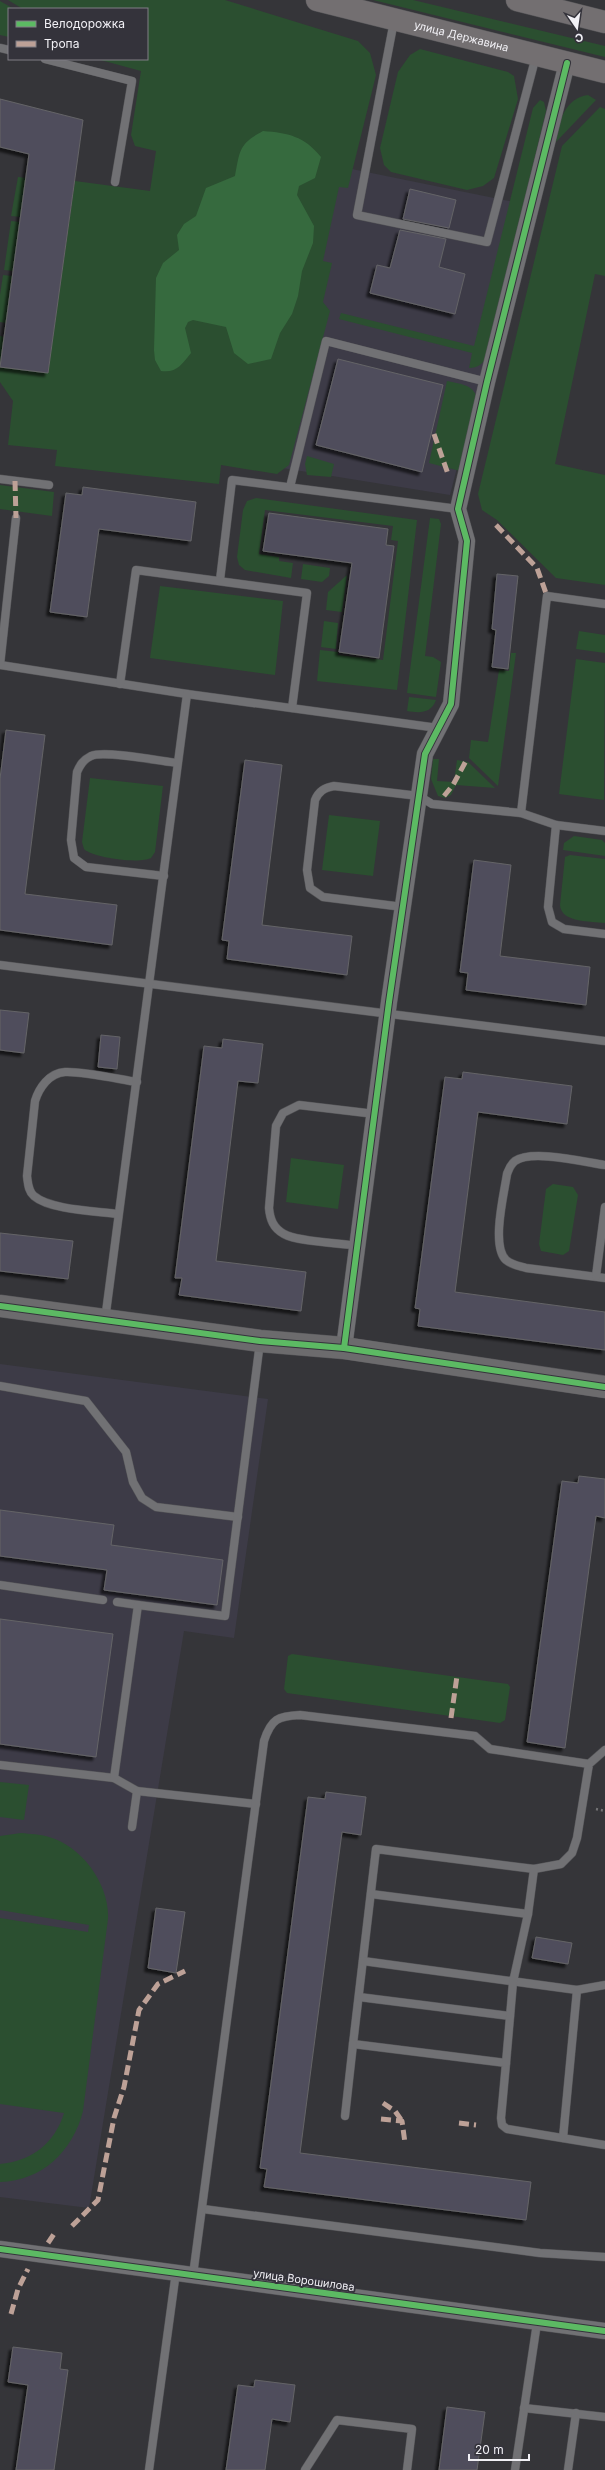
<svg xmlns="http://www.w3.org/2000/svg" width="605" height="2470" font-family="Inter,sans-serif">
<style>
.built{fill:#3d3b47}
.green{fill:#2b4f30}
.forest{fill:#366a3e}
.building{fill:#504d5b;stroke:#646467;filter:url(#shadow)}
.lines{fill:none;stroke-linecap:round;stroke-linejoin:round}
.lane-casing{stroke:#545457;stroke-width:9}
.street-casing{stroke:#545457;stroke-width:17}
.secondary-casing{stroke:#545457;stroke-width:23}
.primary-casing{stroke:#545457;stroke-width:23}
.path{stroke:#737375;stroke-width:2.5;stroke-dasharray:2 3;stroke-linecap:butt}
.lane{stroke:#717174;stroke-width:8}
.street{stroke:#717174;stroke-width:16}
.secondary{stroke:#6c6b6d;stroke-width:22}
.primary{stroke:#736f71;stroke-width:22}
.quiet{stroke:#bda197;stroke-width:5;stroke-dasharray:10 5;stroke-linecap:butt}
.cycleway-casing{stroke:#34333b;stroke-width:8}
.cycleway{stroke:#5cba63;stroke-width:6}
.labels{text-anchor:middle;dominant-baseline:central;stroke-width:4;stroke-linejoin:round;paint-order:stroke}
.street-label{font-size:11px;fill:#f1f0f5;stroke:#34333b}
</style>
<defs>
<filter id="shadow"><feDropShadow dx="-3.5" dy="3.5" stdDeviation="1" flood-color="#0009"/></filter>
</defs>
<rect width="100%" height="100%" fill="#353539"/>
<g class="built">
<path d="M337,166L524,204L450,495L264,465Z"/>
<path d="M0,1364L268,1399L234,1638L184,1631L89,2208L0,2197Z"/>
</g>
<g class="green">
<path d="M8,0H225L358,41L370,53L376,75L348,188L339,187L323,261L332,263L323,302L330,311L289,465L277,474L221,465L219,484L55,466L57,450L8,445L13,401L0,382V336L4,337L0,367L48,372L75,181L150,191L156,151L135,146L131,135L141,71L97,59H147V9H23Z"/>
<path d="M373,0H413L605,46V57Z"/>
<path d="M0,1L14,9H9V37L0,35Z"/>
<path d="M420,49L508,72L514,76L518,99L494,178L483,186L467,190L391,172L384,165L380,148L398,72L410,55Z"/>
<path d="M588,95L596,100L556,142C558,122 565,98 588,95Z"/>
<path d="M540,100L544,102L546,111L487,356C483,364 478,368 469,368L472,353L339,319L341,313L474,346L533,108Z"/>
<path d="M600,107L605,109V276L595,274L555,464L605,475V585L556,578L497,520L482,510L478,494L562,146Z"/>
<path d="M18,177L26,178L21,217L11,216Z"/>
<path d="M11,221L20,222L13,271L4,270Z"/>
<path d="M3,275L12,276L6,323L0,322V295Z"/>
<path d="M447,381C460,384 473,384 477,398L460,471L429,463Z"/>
<path d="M307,456L334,464L331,477L307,475L305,464Z"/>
<path d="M0,485L54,492L52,516L0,509Z"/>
<path d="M256,498L417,520L397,690L317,681L320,650L338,652V655L383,660L398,541L391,540L393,526L265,510L259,554L279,557V561L293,563L291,578L245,570L239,565L237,557L243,510L247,501Z"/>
<path d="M430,518L439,519L441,524L425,656L433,657L441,662L436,697L407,693Z"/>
<path d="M303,564L330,568L329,576L322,582L301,579Z"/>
<path d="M347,575L342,612L326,610L328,592Z"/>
<path d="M160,586L283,601L275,675L150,658Z"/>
<path d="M324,621L338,623L336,649L321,647Z"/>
<path d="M579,631L605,635V653L576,649Z"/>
<path d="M511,653H516L498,786L469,758L471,740L488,742L499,670L509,671Z"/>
<path d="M576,659L605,663L604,800L559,794Z"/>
<path d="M409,697L436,700C431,714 419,713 407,711Z"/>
<path d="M433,759H439L437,781L454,782L457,760L468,762L495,788L456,785L451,795L445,798L438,796L431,779Z"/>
<path d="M90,778L163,786L155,852L151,858C140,864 93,858 84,849L82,842Z"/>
<path d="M329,815L380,821L373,876L322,870Z"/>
<path d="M574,836L602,840L605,843V856L563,850L564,843Z"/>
<path d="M570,855L605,859V923C591,921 561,923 560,905L565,857Z"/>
<path d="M291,1158L344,1165L338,1209L286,1202Z"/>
<path d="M553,1184L573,1187L578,1195L569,1251L563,1255L541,1251L539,1244L546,1189Z"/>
<path d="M292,1654L508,1684L510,1687L505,1720L500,1723L287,1693L284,1689L288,1656Z"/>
<path d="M0,1782L29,1785L24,1820L0,1817Z"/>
<path d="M21,1833C30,1834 40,1834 49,1837C82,1846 110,1885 108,1919L83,2111C73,2151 42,2181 0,2182V2164C32,2161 55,2143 64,2113L0,2104V1918L88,1932L89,1925L0,1910V1836Z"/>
</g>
<path class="forest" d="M263,131C288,133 304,136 321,157L315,178L299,186L297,195L314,226L313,243L302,271L298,296L292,314L280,333L271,359L248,364L234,353L226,327L193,320L188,322L185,328L191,353C181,365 177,373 161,371L155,360L154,350L156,278L163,263L179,250L177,235L184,224L196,216L206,188L235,176C240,150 239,144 263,131Z"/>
<g class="building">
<path d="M0,99L83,120L48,373L0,367L29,154L0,147Z"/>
<path d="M410,189L456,200L449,228L403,219Z"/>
<path d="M400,230L446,239L439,267L465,274L455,314L370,293L377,265L390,268Z"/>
<path d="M338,359L443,385L422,472L316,445Z"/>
<path d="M83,487L196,502L191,541L99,529L87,617L50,612L66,493L82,495Z"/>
<path d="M269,513L388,529L386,545L394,546L379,658L339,652L352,563L263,551Z"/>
<path d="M497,574L518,576L508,669L492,667L496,630L492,629Z"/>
<path d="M6,730L45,735L25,894L117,905L112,945L0,930V779Z"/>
<path d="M245,760L282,765L262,925L352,936L347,975L227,959L229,941L222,940Z"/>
<path d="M474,860L511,865L500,956L590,967L586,1005L466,990L468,973L460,972Z"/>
<path d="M0,1010L29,1013L24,1053L0,1050Z"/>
<path d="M101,1035L120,1037L117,1069L98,1067Z"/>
<path d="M223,1039L263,1044L258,1083L238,1081L216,1261L306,1272L301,1311L179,1295L182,1278H175L204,1046L222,1048Z"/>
<path d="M463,1072L572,1086L567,1124L478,1112L455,1292L605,1312V1350L418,1326L420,1309L415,1308L445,1077L462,1079Z"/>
<path d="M0,1233L73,1241L68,1279L0,1271Z"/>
<path d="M579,1476L605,1479V1518L596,1516L565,1748L527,1742L562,1481L578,1483Z"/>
<path d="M0,1510L114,1525L111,1545L223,1560L217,1605L104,1590L107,1570L0,1556Z"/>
<path d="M0,1619L113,1634L96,1757L0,1744Z"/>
<path d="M326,1792L366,1797L361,1835L342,1832L300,2153L531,2182L526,2220L264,2187L267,2169L260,2168L308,1797L325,1799Z"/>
<path d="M156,1908L185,1912L176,1973L148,1968Z"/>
<path d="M536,1937L572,1943L568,1964L532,1958Z"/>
<path d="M13,2347L62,2353L60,2369L68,2370L54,2470H16L28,2385L8,2382Z"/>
<path d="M255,2380L295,2385L290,2422L272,2419L265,2470H226L238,2385L254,2387Z"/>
<path d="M447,2407L485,2412L477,2470H439Z"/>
</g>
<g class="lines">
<defs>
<g id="lane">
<path d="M394,21L357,215L487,242L536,56"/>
<path d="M0,48L9,50"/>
<path d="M45,59L132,81L115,182"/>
<path d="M0,479L49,485"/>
<path d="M290,487L326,341L487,382"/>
<path d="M220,580L232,480L458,509"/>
<path d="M0,665L187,694L438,728"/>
<path d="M0,665L16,518"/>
<path d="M120,684L136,570L307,593L292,708"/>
<path d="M521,813L547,596L605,604"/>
<path d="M556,825L605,831"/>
<path d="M164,876L86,867L74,858L71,840L77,772C80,765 83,760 91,756C104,750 160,761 177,763"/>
<path d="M403,907L323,897L310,888L307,870L315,800C319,791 324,788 334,786L419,796L432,804L521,813L556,825L548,907L552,922L564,929L605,934"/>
<path d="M0,965L605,1041"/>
<path d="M605,1165C584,1162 532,1149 515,1161C510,1165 509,1169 507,1174C504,1194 491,1246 506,1260C512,1265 519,1266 526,1268L605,1278"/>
<path d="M118,1214C97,1211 50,1210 34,1196C28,1191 28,1183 27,1176L35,1101C39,1088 49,1073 65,1072C82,1071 118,1079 137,1082"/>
<path d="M358,1246C340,1243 298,1242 284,1234C273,1228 270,1219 269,1208L276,1126L283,1113L299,1105L375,1114"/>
<path d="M596,1276L605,1207"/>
<path d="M105,1320L187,694"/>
<path d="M0,1386L86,1401L126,1452L133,1482L142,1498L156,1507L238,1517"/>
<path d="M0,1585L103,1600"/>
<path d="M117,1602L138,1605"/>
<path d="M605,1750L589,1764L577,1838L572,1853L561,1864L534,1869L376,1849L353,2044L506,2063L501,2118L502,2125L507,2129L605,2145"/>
<path d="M0,1765L114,1778L137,1791L256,1804"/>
<path d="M114,1778L138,1605L225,1616L260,1342"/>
<path d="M132,1827L137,1791"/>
<path d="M371,1894L528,1914"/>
<path d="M363,1961L577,1990"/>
<path d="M359,1997L510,2016"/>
<path d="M506,2063L513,1982L528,1914L534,1869"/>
<path d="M345,2116L353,2044"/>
<path d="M563,2138L577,1990L605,1985"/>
<path d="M203,2209L540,2253L605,2257"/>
<path d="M193,2275L264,1741C271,1719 278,1716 300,1715L475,1736L490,1749L589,1764"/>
<path d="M524,2408L605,2417"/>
<path d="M149,2470L176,2272"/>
<path d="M305,2470L337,2420L412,2429L407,2470"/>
<path d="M515,2470L537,2323"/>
<path d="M568,2470L576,2413"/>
</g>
<g id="street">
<path d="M344,1348L389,1002L425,754L451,704L467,541L458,509L487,382L567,63"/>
<path d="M0,2249L605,2331"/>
</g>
<path id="secondary" d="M0,1306L260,1341L344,1348L605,1387"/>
<g id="primary">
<path id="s1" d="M317,0L605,72"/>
<path d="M517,0L605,22"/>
</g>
</defs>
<use href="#lane" class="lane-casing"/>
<use href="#street" class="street-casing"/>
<use href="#secondary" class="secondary-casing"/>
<use href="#primary" class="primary-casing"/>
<path class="path" d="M596,1809L605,1811"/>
<use href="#lane" class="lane"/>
<use href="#street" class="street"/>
<use href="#secondary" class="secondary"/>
<use href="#primary" class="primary"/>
<g class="quiet">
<path d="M434,434L448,474"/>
<path d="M15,481L16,518"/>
<path d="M496,525L537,568L547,596"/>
<path d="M444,796L453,785L467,759"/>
<path d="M451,1718L457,1676"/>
<path d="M383,2103L395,2111L402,2121"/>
<path d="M381,2119L402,2121L405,2143"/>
<path d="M459,2123L476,2125"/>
<path d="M72,2226L98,2200L114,2118L124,2087L139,2010L158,1984L185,1971"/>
<path d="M48,2243L54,2234"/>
<path d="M11,2314L18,2289L28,2269"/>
</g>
<defs>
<g id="cycleway">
<path d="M0,1306L260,1341L344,1348L605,1387"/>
<path d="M344,1348L389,1002L425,754L451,704L467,541L458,509L487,382L567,63"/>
<path d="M0,2249L605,2331"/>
</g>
</defs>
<use href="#cycleway" class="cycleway-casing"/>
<use href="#cycleway" class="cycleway"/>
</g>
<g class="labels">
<g class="street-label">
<text stroke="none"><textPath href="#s1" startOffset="149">улица Державина</textPath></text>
<text transform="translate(304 2280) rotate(8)">улица Ворошилова</text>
</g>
</g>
<rect x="8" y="8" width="140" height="52" fill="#34333b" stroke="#807f85"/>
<rect x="16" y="21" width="20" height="6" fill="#5cba63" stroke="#807f85"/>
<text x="44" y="28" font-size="12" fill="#f1f0f5">Велодорожка</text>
<rect x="16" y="41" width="20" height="6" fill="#bda197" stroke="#807f85"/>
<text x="44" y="48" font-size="12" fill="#f1f0f5">Тропа</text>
<g transform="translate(577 28) rotate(167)" stroke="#34333b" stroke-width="3" paint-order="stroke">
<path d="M0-3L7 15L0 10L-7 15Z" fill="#f1f0f5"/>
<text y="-6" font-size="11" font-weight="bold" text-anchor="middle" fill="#f1f0f5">С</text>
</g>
<path d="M469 2454v6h60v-6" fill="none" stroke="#f1f0f5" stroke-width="2"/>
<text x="475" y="2454" font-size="12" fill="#f1f0f5" stroke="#34333b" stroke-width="3" paint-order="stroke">20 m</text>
</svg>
